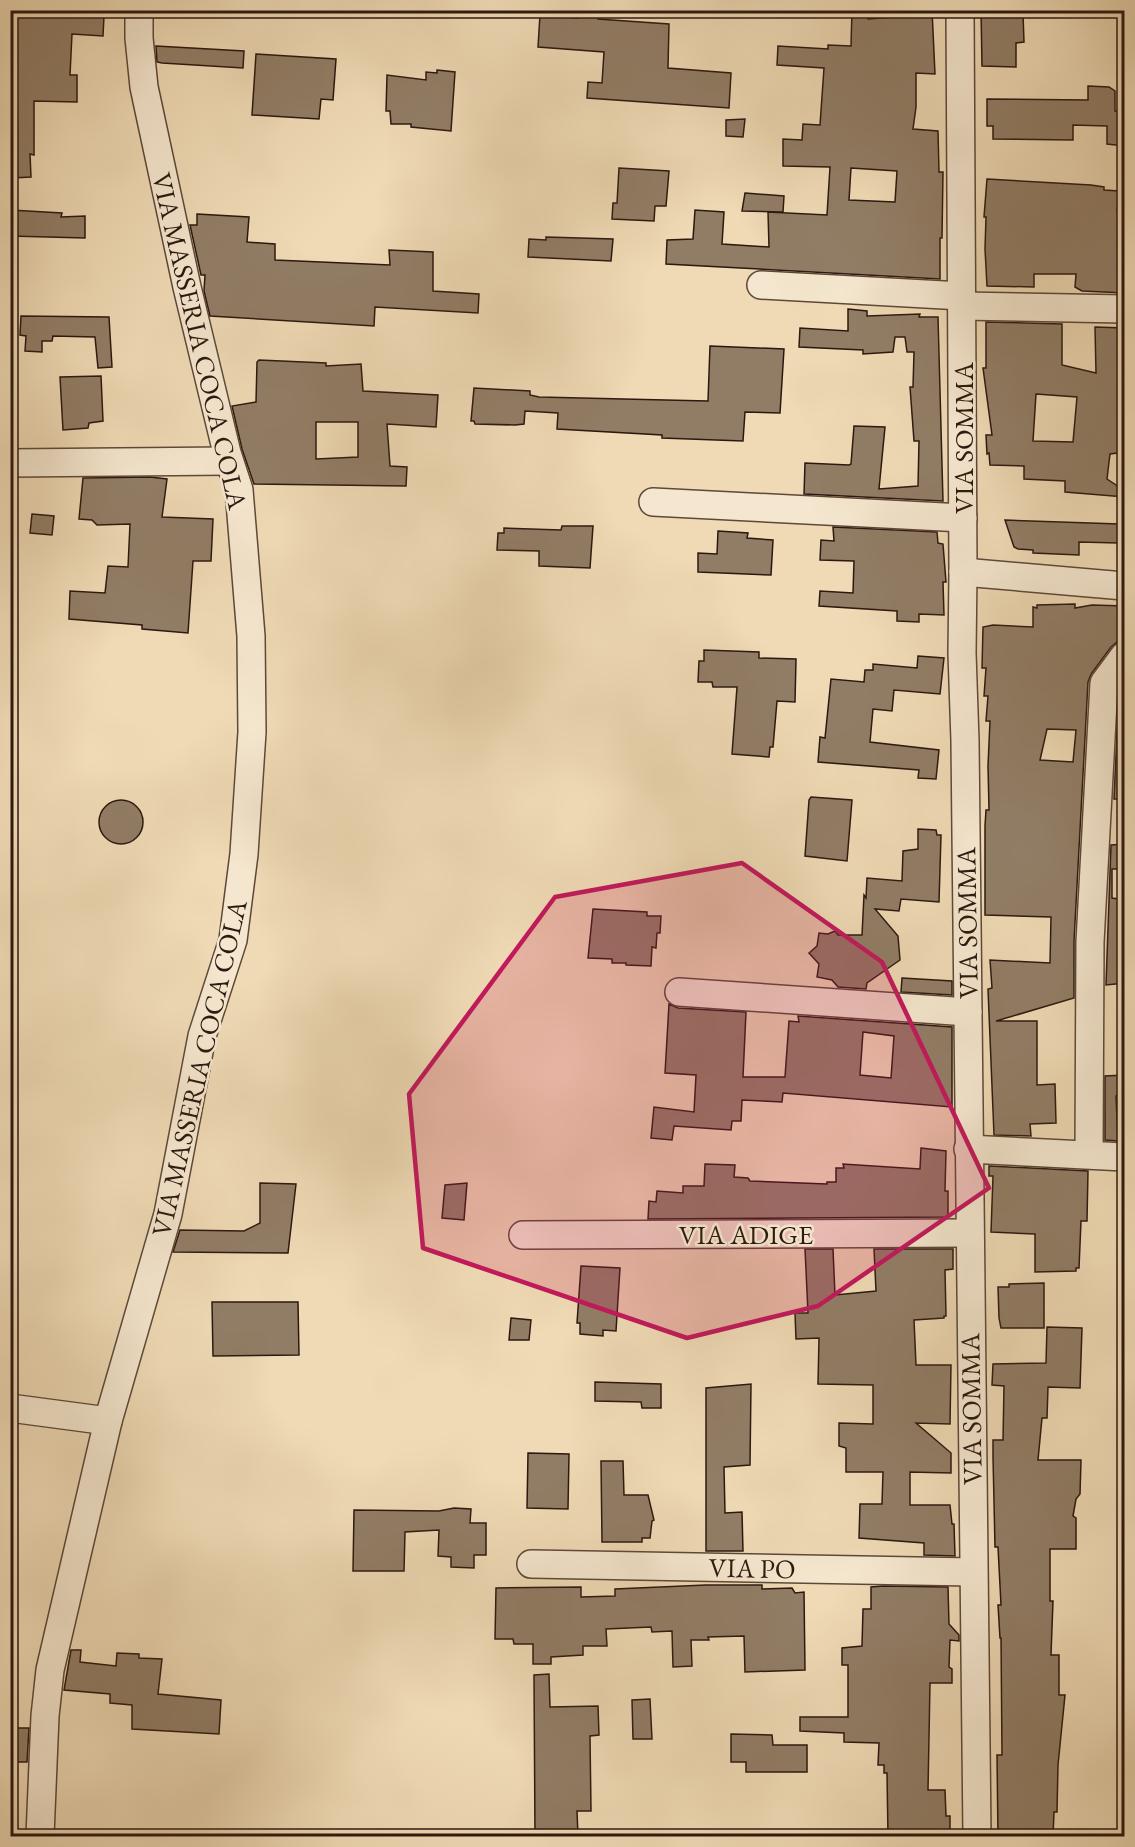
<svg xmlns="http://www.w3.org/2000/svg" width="1135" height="1847" font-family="'EB Garamond',serif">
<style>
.building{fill:#917d66;stroke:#2c1810;stroke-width:1.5;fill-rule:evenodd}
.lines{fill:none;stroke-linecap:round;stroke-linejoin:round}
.minor-casing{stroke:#5d4839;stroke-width:30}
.minor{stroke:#f5e7cf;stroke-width:27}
.marked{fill:#c2185b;fill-opacity:0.2;stroke:#c2185b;stroke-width:4.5;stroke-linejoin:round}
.labels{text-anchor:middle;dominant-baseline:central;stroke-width:5;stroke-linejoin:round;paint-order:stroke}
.street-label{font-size:27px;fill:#2c1810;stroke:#f5e7cf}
</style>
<rect width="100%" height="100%" fill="#efdab5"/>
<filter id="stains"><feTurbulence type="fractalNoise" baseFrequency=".00333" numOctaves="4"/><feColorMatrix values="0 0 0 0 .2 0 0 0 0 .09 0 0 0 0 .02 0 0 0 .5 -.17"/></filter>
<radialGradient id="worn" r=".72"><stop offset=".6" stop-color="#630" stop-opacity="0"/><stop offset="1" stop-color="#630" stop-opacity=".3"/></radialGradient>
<g class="building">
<path d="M10,10L104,16L103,36L72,34L70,75H77V102L34,101V155L30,154L31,177L12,178Z"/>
<path d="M852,10H868V19L909,16V10H932L935,74L916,73V107L913,129L938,131L939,172H943L942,238H940V279L666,264L667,240L693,239L695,210L724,212L722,244L769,247L768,212L827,215L830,167L783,166V139L802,140L803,124L820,125L824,68L777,65L778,46L828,49V45L851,46ZM851,168L897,171L895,202L849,200Z"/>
<path d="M981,10L1023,14L1024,42L1016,43V67L982,66Z"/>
<path d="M540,15L577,18V15L598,17V19L669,24L668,68L731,73L729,108L587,98L588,82L602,83L604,52L538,47Z"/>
<path d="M156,46L244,51L243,68L162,63L157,62Z"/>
<path d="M256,54L336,59L333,100L321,99L319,119L252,115Z"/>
<path d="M437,70L455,72L451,131L411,127V124H391L390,111H386L387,75L426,80V72L437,73Z"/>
<path d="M1088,86L1109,87L1115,91V111H1125V146L1107,144V126L1073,125V140L993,139V126H987V99L1088,100Z"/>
<path d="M745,119L743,137L726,136V120Z"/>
<path d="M619,168L669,171L666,206H655L654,221L612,219L613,203H617Z"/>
<path d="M987,179L1091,185L1104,187V190L1119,191L1117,212H1125V293L1082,291L1075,287L1076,274H1034V287L987,286L985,249L986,217H984Z"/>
<path d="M745,193L784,196L783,212L742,211Z"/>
<path d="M10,210L62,213L61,217L85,216V238L10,236Z"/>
<path d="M197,214L249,217L247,242L275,244V260L390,265L389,250L433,252V291L479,294L478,313L375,307L374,326L210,316L204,291L205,275H201L190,225H197Z"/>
<path d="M546,237L613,239L611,261L528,257L529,239L546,240Z"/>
<path d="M848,309L867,311V316L920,314L919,317H938L943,501L804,494L805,463L849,465L851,464L854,426L885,427L879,489L918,486L919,441H914L910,387H913L914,352H907L905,337H895L893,352L863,354V350L799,347L800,328L848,331Z"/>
<path d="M21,316L109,317L112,367L98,368L95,337L53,336L52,341H42V352L25,351L26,336L20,335Z"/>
<path d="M986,322L1062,324V365L1096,373L1095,327L1125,328V452L1110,454L1107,479L1125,491V497L1065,492V481L1024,479V466L990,465L989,453L987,454L986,435H992L983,368H986ZM1036,394L1077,397L1073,442L1033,441Z"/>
<path d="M710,346L784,349L780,413L745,412L743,441L662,438V435L557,429L558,413L525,411L524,424L515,425L475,424L474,421H471L474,388L530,391V395L539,397L708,401Z"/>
<path d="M259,360L326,363V366L361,364L363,391L438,395L436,427L387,424L390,466L407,467L406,486L254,484L242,449L232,406L256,402L257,362ZM316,422H358V457L316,459Z"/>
<path d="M101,376L103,421L89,423L88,428L63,430L60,377Z"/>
<path d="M150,477L167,479L162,517L213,519L211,561H193L188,633L142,629V625L69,619L70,591L105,593L108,566L128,567L130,524L97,525L92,520L79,519L83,478Z"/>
<path d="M32,514L54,516L52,535L30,533Z"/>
<path d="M1005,520L1119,524L1118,543L1079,542V555L1033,553V550L1018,549L1014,547Z"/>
<path d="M562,526H593L590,568L539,566V551L497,550L498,533H504V528L561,530Z"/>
<path d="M833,527L937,532L938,543L943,544L946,582H943L944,615L919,614V622L897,621V611L819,606L820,591L853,593L854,561L820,560L821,540L834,541Z"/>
<path d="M718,531L748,533L747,538L773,540L771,575L698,572V553L717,554Z"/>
<path d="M1075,604V608L1092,605L1125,606V640L1117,642L1111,647L1091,674L1088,682L1074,941V998L996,1021H1037V1085L1055,1084L1056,1123L1030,1124L1031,1136L994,1135L988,989L992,988L990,960L1050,963L1051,917L985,915V826L986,810H989L988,766L990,721H986L988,696H984L986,668H982L983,627L993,625L1033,627V607L1037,608V605ZM1047,729L1076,730L1073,762L1040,760Z"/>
<path d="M704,650L759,652V658L796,659L795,702L777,701L773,747H770L769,757L732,754L737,687H713L712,682H698L699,661H704Z"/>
<path d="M918,656L944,658L940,694L894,690L892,711L873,709L870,742L939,750L936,779L918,778L919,770L818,762L820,737L825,738L831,679L864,682L865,670H873V664L917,668Z"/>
<path d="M1125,682V799H1114L1119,689Z"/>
<path d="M811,797L852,800L847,861L805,856L809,800Z"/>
<circle cx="121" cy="822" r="22"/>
<path d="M918,829L936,830L937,835H941L939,902L901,899L899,911L875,909L898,936L900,960L867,983L866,989L838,987L832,980L817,977L819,964L809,953L817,946L819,933L828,934L835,931L838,935H862L864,895L866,898L867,878L902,881L903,851L918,849Z"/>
<path d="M1125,844V869H1112V898L1125,900V943L1121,966L1125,967V983L1106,985L1111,845Z"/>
<path d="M593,909L647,912V916H661L660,933H657L656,948L652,947L651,966L626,965V963H612V959L588,958Z"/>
<path d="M902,978L952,981V995L901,992Z"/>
<path d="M669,1004L678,1008L746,1012L743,1077H785L789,1021L799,1022L798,1016L952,1027V1107L783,1093L782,1102L742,1100L741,1121H732L731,1130L674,1126L672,1140L651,1138L654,1107L694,1112L696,1075L665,1073ZM863,1032L894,1036L891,1078L860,1075Z"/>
<path d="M1125,1075V1096H1116L1118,1141L1105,1140V1076Z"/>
<path d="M921,1148L946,1151L945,1191H948V1217L648,1219L649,1201L656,1202L657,1191L683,1193V1186H704L705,1164L735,1165L734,1177L748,1178L750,1181L827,1184V1182H836V1168H844L843,1164L920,1169Z"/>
<path d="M989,1166L1088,1171L1087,1221H1081L1079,1268H1076V1271L1035,1272V1234L991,1232L993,1176H989Z"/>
<path d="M260,1183L296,1184L288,1253L173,1252L180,1230L244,1231L260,1223Z"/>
<path d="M467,1183L464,1220L442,1218L445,1185Z"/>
<path d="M805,1249H833L835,1295L876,1291L874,1249H953V1269L945,1270L946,1316H944V1318L914,1320L916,1365H951L950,1424L916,1423L951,1453V1473L910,1472V1505H950L952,1524H954L955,1556L924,1555V1543L859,1538L860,1504H882L883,1472H846V1448L839,1446V1423L873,1424V1385L818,1384L819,1338L796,1339L795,1313H808Z"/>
<path d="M581,1266L620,1268L616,1331L603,1330V1336L580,1334V1323H577Z"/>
<path d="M1044,1283V1328H1001L999,1318L998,1287H1009V1284Z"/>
<path d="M212,1302H298L299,1355L213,1356Z"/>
<path d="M511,1318L531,1320L529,1340H509Z"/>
<path d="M1047,1327L1082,1328L1080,1388L1048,1387L1047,1418H1042L1038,1460H1081L1080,1494L1076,1499L1073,1516L1076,1518V1549H1050V1601H1053L1051,1655H1059V1695H1065L1058,1765L1057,1812H1054L1053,1836H998L997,1755H1002L1001,1638H1000L998,1605H1001L998,1547H995L993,1457V1440H1003L1004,1386L992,1385L993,1364L1046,1363Z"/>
<path d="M595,1382L661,1384V1408H642L641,1402L595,1401Z"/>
<path d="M751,1384L750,1465L724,1467L725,1513L742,1512L743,1551H706V1388Z"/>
<path d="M528,1453L569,1454L568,1509L527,1508Z"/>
<path d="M601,1461H623L624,1495H648L654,1520L652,1521L650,1538H642V1542H602Z"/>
<path d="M454,1508L471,1509L470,1523H486V1555H474V1568L451,1567V1557L438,1556L439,1530L405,1532L404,1571H353L354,1510L439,1511Z"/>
<path d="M706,1585H762V1589L792,1588L795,1593L804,1592L805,1670L745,1672L744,1636L708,1637L709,1640H691L692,1666L673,1667L672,1631L652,1632L651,1627L606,1629L607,1646H583V1655L551,1657V1664H533V1644H514L513,1639H495L496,1588L581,1587V1597L615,1596V1589Z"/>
<path d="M883,1586L948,1587L949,1624L959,1635V1641L950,1640L949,1667L952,1669V1683H930L928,1790H945L946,1816H950V1836H888L887,1773H884V1765H878L879,1743L844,1742V1733L800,1731V1717H848V1665H842V1648L862,1646L863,1609H871V1587Z"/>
<path d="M71,1650H81L80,1662L116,1666L117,1653L139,1654V1658L162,1659L158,1694L221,1700L219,1734L132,1729V1705L110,1703V1694L64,1690Z"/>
<path d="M549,1674L550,1707L598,1706L599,1735L590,1736L591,1811H577L578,1836H535L534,1675Z"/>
<path d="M650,1699L652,1739H633L632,1700Z"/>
<path d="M10,1728H29L27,1762H10Z"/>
<path d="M731,1734L772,1735L773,1745H807V1772H746V1762H731Z"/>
</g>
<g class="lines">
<defs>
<g id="minor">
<path d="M960,10L963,572L962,653L965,741L977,1836"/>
<path d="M761,285L962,296"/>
<path d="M962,306L1124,309"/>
<path d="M10,463L229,461"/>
<path d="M653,502L963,518"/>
<path d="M963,572L1124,586"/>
<path d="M679,992L968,1012"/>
<path d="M968,1149L1124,1157"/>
<path d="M1089,1154L1090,942L1104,683L1124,656"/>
<path d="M523,1235L969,1233"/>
<path d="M10,1408L108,1421"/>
<path d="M531,1564L972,1572"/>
<path d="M40,1836L45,1716L50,1670L108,1421L168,1214L202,1036L233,940L244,854L252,732L251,636L239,490L227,453L187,287L144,87L139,38V10"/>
</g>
</defs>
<use href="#minor" class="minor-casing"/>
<use href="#minor" class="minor"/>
</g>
<path class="marked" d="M742,863L882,962L989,1188L818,1306L687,1338L423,1248L409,1094L555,897Z"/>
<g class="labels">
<g class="street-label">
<text transform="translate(200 341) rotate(77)">VIA MASSERIA COCA COLA</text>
<text transform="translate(963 438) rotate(-90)">VIA SOMMA</text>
<text transform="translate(967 923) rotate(-91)">VIA SOMMA</text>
<text transform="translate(199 1068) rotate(-77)">VIA MASSERIA COCA COLA</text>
<text x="746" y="1234">VIA ADIGE</text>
<text transform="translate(971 1409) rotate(-91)">VIA SOMMA</text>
<text transform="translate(752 1568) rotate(1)">VIA PO</text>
</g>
</g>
<rect width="1135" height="1847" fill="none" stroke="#efdab5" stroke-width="36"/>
<rect x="12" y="12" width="1111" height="1823" fill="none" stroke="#2c1810" stroke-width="3"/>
<rect x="18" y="18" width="1099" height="1811" fill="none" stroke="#2c1810" stroke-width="1.5"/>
<rect width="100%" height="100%" filter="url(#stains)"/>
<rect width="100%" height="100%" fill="url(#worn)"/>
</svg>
